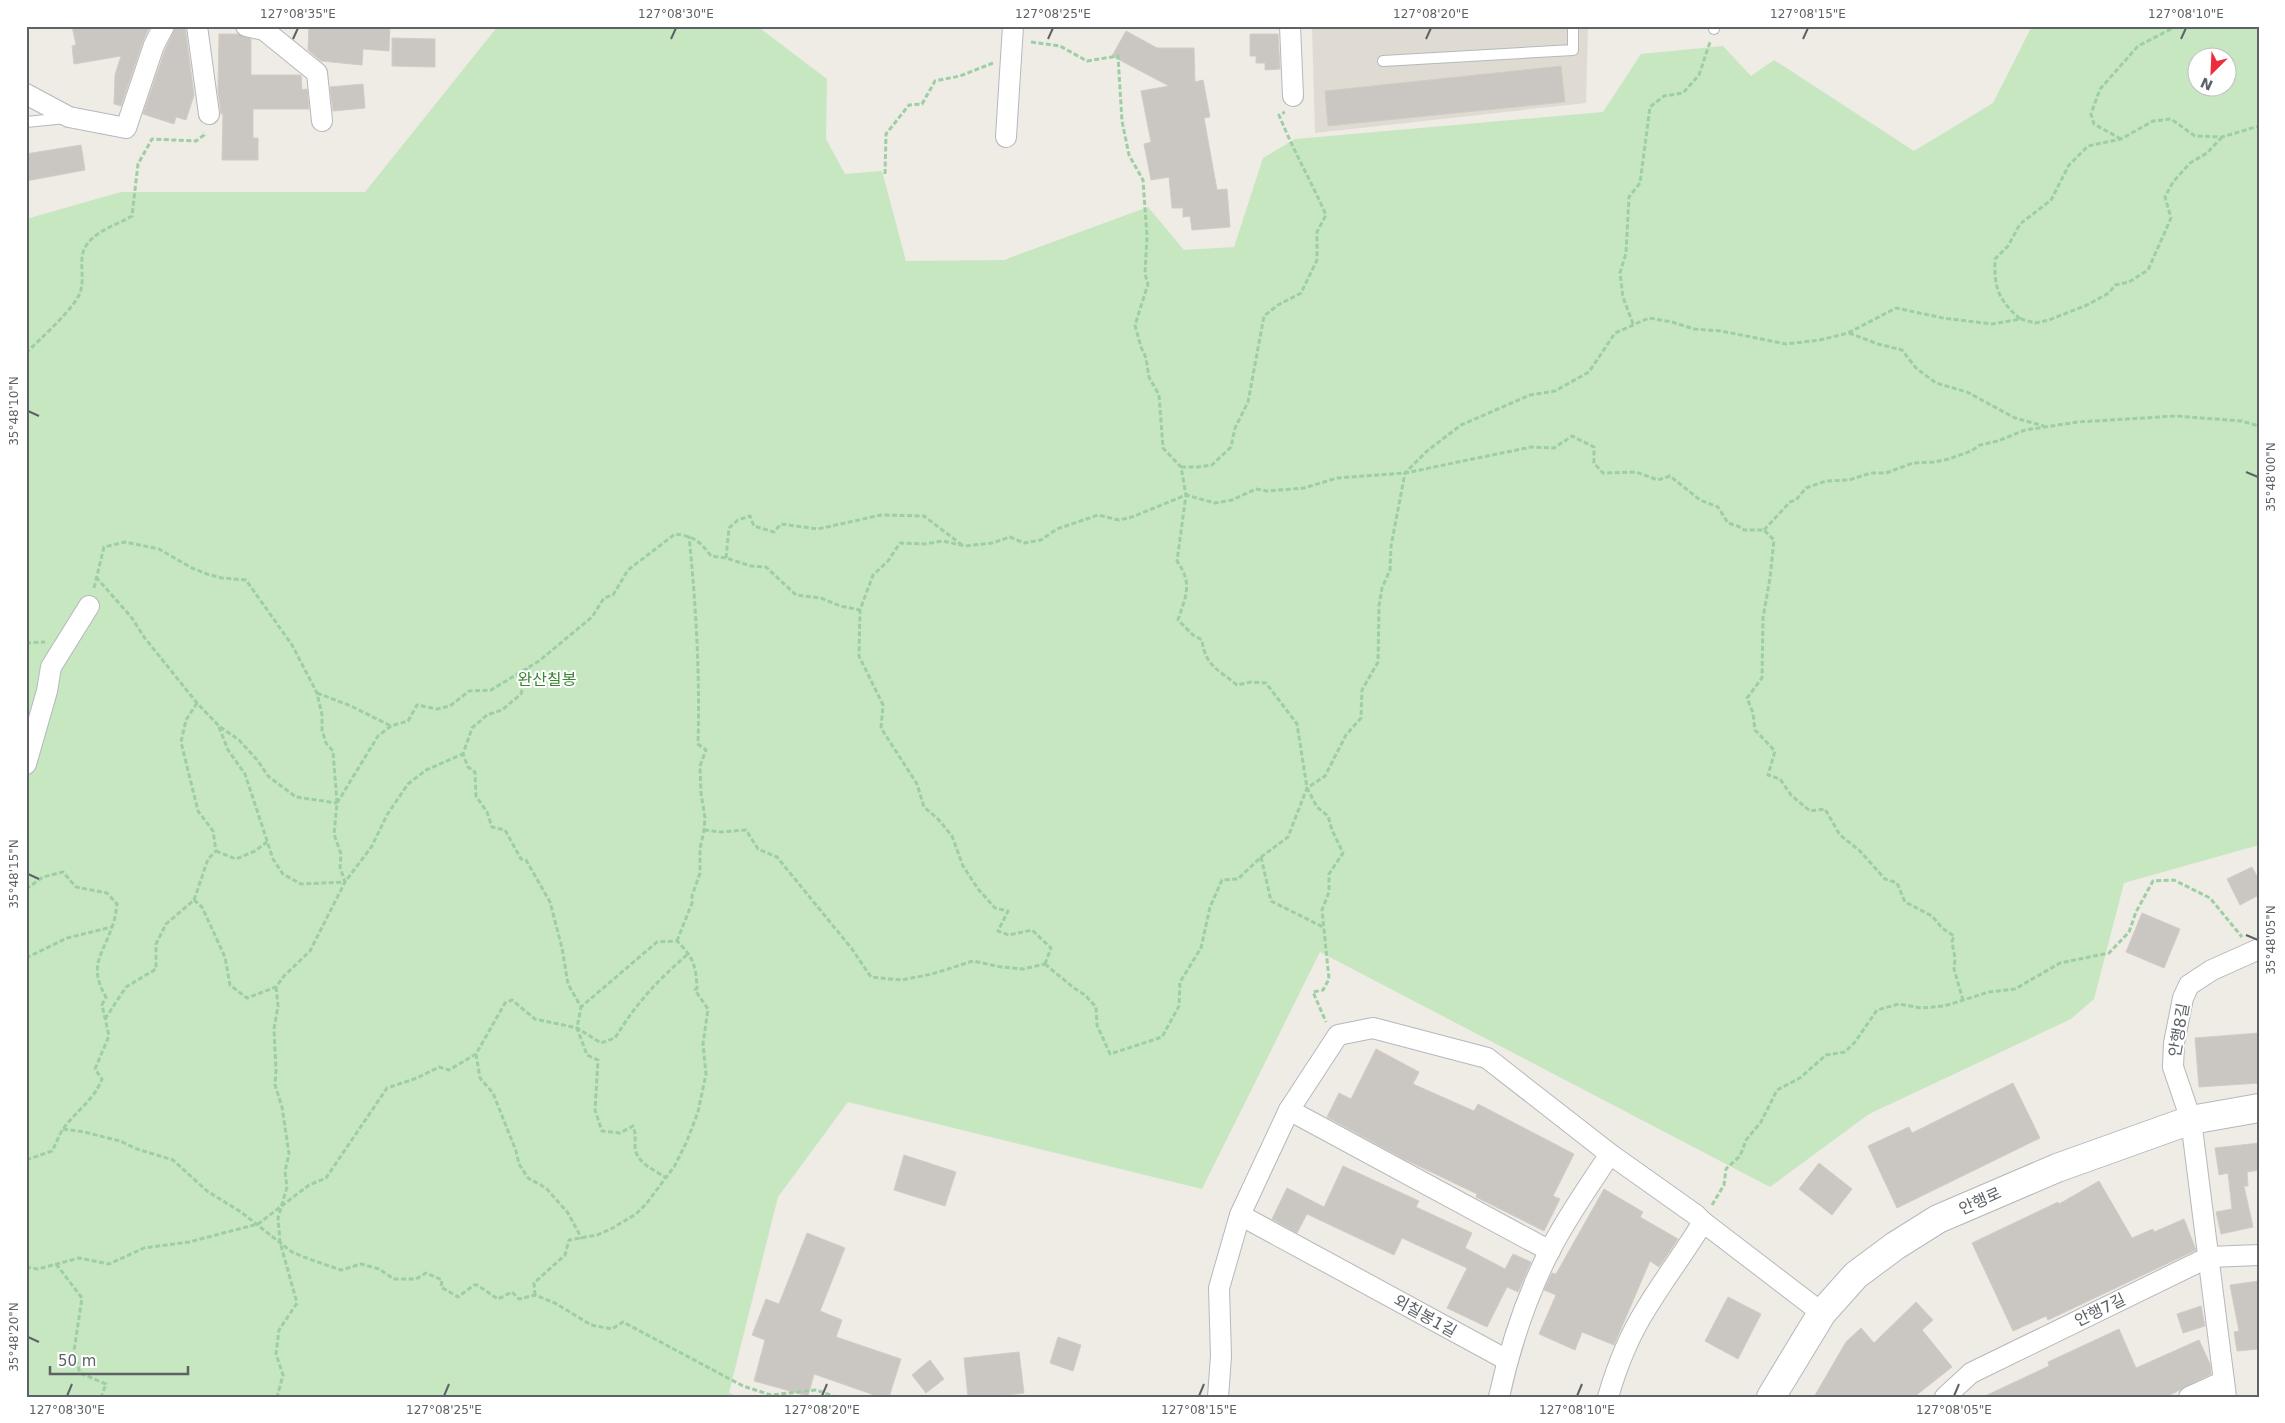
<svg xmlns="http://www.w3.org/2000/svg" width="2285" height="1423" font-family="'DejaVu Sans','Noto Sans KR',sans-serif">
<style>
.education{fill:#dfdbd3}
.green{fill:#c7e7c1;fill-rule:evenodd}
.building{fill:#cac6c1;stroke:#d4ccc3}
.lines{fill:none;stroke-linecap:round;stroke-linejoin:round}
.lane-casing{stroke:#b5b8bc;stroke-width:12}
.street-casing{stroke:#b5b8bc;stroke-width:22}
.secondary-casing{stroke:#b3b9bd;stroke-width:30}
.path{stroke:#9ecfa4;stroke-width:3;stroke-dasharray:5 2.5;stroke-linecap:butt}
.lane{stroke:#fff;stroke-width:10}
.street{stroke:#fff;stroke-width:20}
.secondary{stroke:#fff;stroke-width:28}
.ticks{fill:none;stroke:#5c6266;stroke-width:2}
.labels{text-anchor:middle;dominant-baseline:central;stroke-width:4;stroke-linejoin:round;paint-order:stroke}
.park-label{font-size:16px;fill:#3c8633;stroke:#fff}
.street-label{font-size:16px;fill:#5c6266;stroke:#fff}
.neatline{fill:none;stroke:#5c6266;stroke-width:2}
.ticks-label{font-size:12px;text-anchor:middle;fill:#5c6266}
</style>
<rect width="100%" height="100%" fill="#efebe5"/>
<path class="education" d="M1312,26H1588L1586,103L1315,133Z"/>
<path class="green" d="M498,26H757L827,79L826,139L845,174L882,171L906,261L1004,260L1148,207L1184,250L1234,247L1263,158L1295,139L1603,112L1641,54L1723,46L1751,76L1774,60L1914,151L1993,103L2032,26H2259V845L2124,883L2094,999L2071,1019L1869,1114L1770,1187L1320,952L1202,1189L848,1102L778,1197L729,1393L739,1397H26V219L121,192H365ZM2198,58H2228V88H2198Z"/>
<g class="building">
<path d="M72,26H150L143,41L121,106L114,104L115,75L121,56L74,64L72,46L76,45Z"/>
<path d="M176,26H185L194,95L186,120L176,117L174,124L143,114L165,50Z"/>
<path d="M309,26H390L389,51L363,49L362,65L321,61L308,50Z"/>
<path d="M1126,31L1157,48H1194L1195,82L1203,80L1210,117L1204,118L1217,190L1227,189L1230,227L1192,230L1190,216L1183,217V208H1172L1169,177L1151,180L1144,144L1151,142L1141,91L1169,86L1112,56Z"/>
<path d="M219,34H238L251,39V75H301L302,90L307,89L309,109H253V138H258V160H222L223,114H221L218,91Z"/>
<path d="M1250,34H1278L1280,69L1265,70V63H1256V56H1250Z"/>
<path d="M392,38L435,39V67L392,66Z"/>
<path d="M1561,66L1565,102L1328,126L1325,91Z"/>
<path d="M363,84L365,108L333,111L330,87Z"/>
<path d="M81,145L85,170L26,181V154Z"/>
<path d="M2252,867L2259,880V895L2240,905L2227,879Z"/>
<path d="M2142,913L2180,929L2164,968L2126,952Z"/>
<path d="M2259,1033V1083L2199,1087L2195,1038Z"/>
<path d="M1376,1049L1419,1072L1413,1084L1474,1111L1478,1104L1574,1154L1553,1196L1560,1199L1544,1231L1476,1197L1477,1194L1404,1159L1327,1117L1339,1093L1351,1099Z"/>
<path d="M2013,1083L2040,1138L1897,1208L1868,1146L1909,1127L1912,1133Z"/>
<path d="M2259,1143V1170L2247,1172L2248,1186H2244L2253,1227L2221,1234L2216,1212L2232,1209L2228,1173L2219,1175L2215,1148Z"/>
<path d="M904,1155L956,1172L945,1206L894,1190Z"/>
<path d="M1819,1163L1852,1189L1832,1215L1799,1189Z"/>
<path d="M1343,1166L1419,1201L1416,1207L1472,1233L1465,1248L1505,1269L1513,1254L1531,1262L1518,1292L1507,1287L1487,1327L1447,1308L1467,1268L1402,1238L1394,1255L1307,1214L1297,1233L1272,1219L1287,1188L1324,1207Z"/>
<path d="M2099,1181L2132,1238L2153,1229L2154,1232L2184,1219L2196,1250L2048,1320L2046,1316L2013,1331L1972,1243L2058,1202L2059,1204Z"/>
<path d="M1604,1189L1643,1212L1640,1217L1678,1239L1659,1267L1650,1261L1614,1345L1582,1332L1575,1350L1539,1334L1556,1295L1544,1290L1552,1273L1556,1274Z"/>
<path d="M807,1233L845,1248L820,1311L842,1320L836,1337L901,1359L889,1397H880L814,1374L808,1396L754,1381L765,1340L752,1335L766,1299L779,1304Z"/>
<path d="M2259,1281V1349L2237,1351L2234,1332L2239,1331L2230,1285Z"/>
<path d="M1728,1297L1761,1314L1738,1359L1705,1341Z"/>
<path d="M1916,1302L1933,1320L1922,1330L1952,1367L1914,1397H1814L1846,1342L1861,1328L1874,1343Z"/>
<path d="M2201,1306L2205,1326L2183,1333L2177,1314Z"/>
<path d="M2119,1329L2136,1368L2199,1340L2210,1364L2211,1374L2166,1397H1983L2049,1366L2048,1362Z"/>
<path d="M1058,1337L1081,1345L1073,1371L1050,1363Z"/>
<path d="M1019,1352L1024,1393L993,1397H968L964,1358Z"/>
<path d="M930,1360L944,1379L926,1393L912,1375Z"/>
</g>
<g class="lines">
<defs>
<g id="lane">
<path d="M1714,26V29"/>
<path d="M1383,61L1573,50V26"/>
<path d="M26,122L66,118"/>
</g>
<g id="street">
<path d="M197,26L209,114"/>
<path d="M246,26L264,30L317,73L322,121"/>
<path d="M1290,26L1293,96"/>
<path d="M26,94L69,117L126,128L154,45L164,26"/>
<path d="M1006,137L1013,26"/>
<path d="M26,764L47,691L51,667L89,606"/>
<path d="M1289,1110L1550,1251"/>
<path d="M1240,1215L1507,1360"/>
<path d="M1218,1397L1221,1356L1219,1288L1240,1215L1289,1110L1338,1035L1373,1028L1487,1058L1610,1154L1696,1215L1703,1222L1822,1313"/>
<path d="M1499,1397C1510,1346 1526,1298 1549,1252C1566,1218 1589,1186 1610,1154"/>
<path d="M1608,1397C1617,1366 1629,1336 1646,1309C1664,1279 1685,1252 1703,1222"/>
<path d="M1945,1397L1971,1373L2209,1257L2259,1255"/>
<path d="M2189,1397L2224,1381"/>
<path d="M2226,1397L2191,1120L2173,1067L2174,1043L2183,998L2189,985L2212,970L2259,949"/>
</g>
<path id="secondary" d="M1771,1397L1822,1313L1856,1275L1895,1246L1938,1219L2057,1168L2191,1120L2259,1108"/>
</defs>
<use href="#lane" class="lane-casing"/>
<use href="#street" class="street-casing"/>
<use href="#secondary" class="secondary-casing"/>
<g class="path">
<path d="M1031,42L1060,46L1087,61L1118,56L1122,121L1129,155L1143,180L1147,236L1145,274L1148,284L1135,325L1141,347L1146,358L1149,377L1159,395L1163,448L1181,467L1186,495L1177,561C1193,584 1186,595 1178,620L1193,635L1202,640C1205,666 1219,670 1237,685L1251,682L1266,683L1297,724L1307,788L1317,807L1328,816L1332,830L1343,853L1329,874V892L1322,910L1329,979L1323,990L1313,992L1326,1022"/>
<path d="M2121,139L2094,124L2091,114L2100,89L2138,46L2177,26"/>
<path d="M885,174L886,134L909,105L922,104L935,81L960,76L993,63"/>
<path d="M2020,319C1998,299 1994,288 1995,259L2008,246L2020,224L2051,200L2069,165L2088,146L2121,139L2153,121L2171,119L2195,136L2222,137L2259,126"/>
<path d="M1633,324L1623,297L1620,273L1626,253L1629,197L1640,183L1650,107L1664,96L1683,93L1699,75L1710,42"/>
<path d="M1849,333L1878,344L1902,350L1916,368L1936,383L1967,392L2015,418L2044,426"/>
<path d="M26,353C40,339 73,310 80,293C84,282 81,270 82,258C84,234 113,227 132,216L138,164L152,139L196,141L204,135V132"/>
<path d="M1181,467H1198L1212,465L1231,447L1235,428L1248,402L1264,316L1278,305L1301,293L1317,260V232L1326,215C1311,181 1293,150 1279,115L1285,112"/>
<path d="M1764,530L1790,502L1796,500L1806,488L1826,481L1849,480L1871,473H1886L1913,463L1934,462L1949,459L1971,451L1980,445L1998,441L2025,430L2078,422L2176,416L2241,421L2259,426"/>
<path d="M726,558L729,528L738,520L750,516L754,526L774,532L781,524L818,529L881,515L924,516L962,545"/>
<path d="M96,577L132,618L144,637L197,703L219,726L239,740L258,761L268,776L296,797L337,803"/>
<path d="M94,588L104,547L125,542L159,549L192,568L207,574L222,578L246,580L292,645L317,693L322,715V730L326,743L333,751L337,803L334,834L341,854L340,867L345,882"/>
<path d="M26,643L45,642"/>
<path d="M527,668L521,694L502,710L487,715L472,728L463,754L468,767L475,772L476,796L487,812L492,827L505,830L521,859L526,860L550,902L562,948L568,984L581,1007L577,1028L587,1055L598,1060L595,1110L602,1131L620,1133L633,1126C636,1134 635,1138 635,1146C635,1162 654,1170 665,1177"/>
<path d="M317,693L351,706L391,726"/>
<path d="M197,703L186,720L181,742L198,811L213,831L216,851"/>
<path d="M219,727L228,750L245,774L273,859L283,874L301,884L345,882"/>
<path d="M337,803L378,736L391,726L408,721L417,705L437,709L450,706L469,691L491,690L539,661L592,617L604,598L613,595L628,570L675,534C693,536 700,541 711,556L726,558L751,566L766,567L796,595L821,598L840,606L860,610"/>
<path d="M704,830L721,832L746,830L758,849L777,857L852,949L871,977L902,980L932,974L973,961L1001,967L1023,969L1045,964"/>
<path d="M216,851L236,859L255,851L267,842"/>
<path d="M1261,857L1271,901L1323,927"/>
<path d="M26,889L43,877L63,872L76,887L107,893L117,904C116,912 115,920 112,927C102,956 88,966 106,997L102,1005L109,1036L95,1069L102,1079C94,1100 76,1111 63,1129C59,1135 56,1144 52,1151L26,1160"/>
<path d="M194,900L202,907L225,957L230,985L247,998L276,987L284,976L310,951L345,882L372,846L387,815L408,784L426,770L463,754"/>
<path d="M677,941L692,903V896L700,873V849L704,830L705,818L701,793L700,766L706,750L698,744C700,674 696,606 689,536"/>
<path d="M26,958L67,938L112,927"/>
<path d="M1045,964L1051,948L1032,930L1009,935L998,931L1008,911L995,908L978,889L963,866L952,836L938,819L924,807L917,784L881,728L883,705L859,656L860,610L873,575L888,561L900,543L925,544L943,541L965,546L992,543L1010,537L1024,543L1041,540L1057,529L1098,515L1119,520L1132,517L1186,495L1215,503L1232,500L1256,489L1267,491L1304,488L1337,478L1405,473L1531,447L1554,448L1572,436L1594,447V463L1603,473L1636,472L1658,480L1670,476L1700,500L1718,507L1728,523L1738,526L1744,530H1764L1774,540L1770,578L1763,618L1762,678L1747,698L1753,713L1755,730L1775,751L1768,775L1780,779L1791,795L1810,811L1825,809L1840,835L1860,851L1885,879L1897,883L1905,902L1932,916L1942,928L1954,936L1952,942L1955,958L1954,969L1963,1000"/>
<path d="M1045,964L1074,988L1085,995L1096,1007L1097,1025L1110,1054L1162,1037L1179,1006L1180,982L1201,948L1210,907L1222,880L1238,879L1261,857L1288,837L1307,788L1325,776L1346,735L1361,718L1362,690L1378,662L1379,606L1382,588L1390,570L1391,546L1405,473L1427,451L1461,425L1530,395L1555,391L1589,372L1615,333L1649,318L1672,322L1694,329L1721,331L1786,344L1820,340L1848,333L1896,308L1943,318L1992,324L2021,319L2035,323L2049,320L2087,305L2109,293L2115,285L2129,282L2148,270L2171,218L2165,197L2173,182L2190,163L2207,153L2222,137"/>
<path d="M276,987L278,1006L274,1029L276,1070L275,1085L282,1107L289,1154L285,1171L287,1187L278,1218L280,1242L297,1303L279,1330L276,1354L283,1375L277,1397"/>
<path d="M105,1019L126,987L156,969V944L166,924L194,900L208,859L216,851"/>
<path d="M476,1054L480,1078L493,1093L516,1151L519,1164L528,1178L546,1188L568,1213L582,1239"/>
<path d="M63,1129L84,1132L120,1141L137,1149L173,1160L207,1191L241,1212L292,1252L309,1259L341,1270L361,1264L379,1269L394,1279H416L426,1273L442,1280L441,1287L458,1297L474,1285H477L498,1299L512,1292L519,1299L535,1295L555,1303L591,1325L612,1329L623,1322L743,1386L771,1395L816,1390L836,1397"/>
<path d="M1712,1205L1724,1185L1726,1169L1740,1156L1746,1140L1761,1122L1777,1090L1800,1078L1826,1055L1845,1052L1855,1042L1877,1010L1899,1004L1921,1008L1944,1006L1989,992L2015,989L2060,963L2109,953L2129,932L2136,912L2153,881L2174,880L2210,898L2242,937"/>
<path d="M56,1264L82,1298L74,1351L80,1373L106,1384L101,1397"/>
<path d="M26,1267L38,1269L79,1258L109,1264L144,1248L189,1242L258,1224L309,1185L326,1178L387,1088L417,1078L439,1067L449,1070L476,1054L505,1003L512,1000L535,1019L577,1028L601,1043L615,1038C637,1002 657,981 689,953"/>
<path d="M535,1295L534,1283L565,1255L569,1240L597,1235L611,1229L636,1214L646,1204L674,1167L687,1141L698,1112L706,1074L703,1044L708,1009L695,990L697,988C696,965 693,957 677,941L657,942L581,1007"/>
</g>
<use href="#lane" class="lane"/>
<use href="#street" class="street"/>
<use href="#secondary" class="secondary"/>
</g>
<path class="ticks" d="M293,39L298,28M671,39L676,28M1048,39L1053,28M1426,39L1431,28M1803,39L1808,28M2181,39L2186,28M28,411L39,416M2246,472L2258,477M28,874L39,879M2246,935L2258,940M28,1337L39,1342M67,1396L72,1384M444,1396L449,1384M822,1396L827,1384M1199,1396L1204,1384M1577,1396L1582,1384M1954,1396L1959,1384"/>
<g class="labels">
<g class="park-label">
<text x="547" y="679">완산칠봉</text>
</g>
<g class="street-label">
<text transform="translate(2179 1030) rotate(-80)">안행8길</text>
<text transform="translate(1980 1201) rotate(-24)">안행로</text>
<text transform="translate(2100 1310) rotate(-26)">안행7길</text>
<text transform="translate(1425 1316) rotate(29)">외칠봉1길</text>
</g>
</g>
<rect width="2285" height="1423" fill="none" stroke="#ffffff" stroke-width="55"/>
<g transform="translate(2212 72) rotate(204)"><circle r="24" fill="#ffffff" stroke="#bec0c2"/>
<path d="M0-4L9 19L0 12L-9 19Z" fill="#ed2d3c"/>
<text y="-8" font-size="14" font-weight="bold" text-anchor="middle" fill="#5c6266">N</text>
</g>
<path d="M50 1366v8h138v-8" fill="none" stroke="#5c6266" stroke-width="2.5"/>
<text x="58" y="1366" font-size="15" fill="#5c6266" stroke="#ffffff" stroke-width="4" paint-order="stroke">50 m</text>
<rect x="28" y="28" width="2230" height="1368" class="neatline"/>
<g class="ticks-label">
<text x="298" y="18">127°08'35"E</text>
<text x="676" y="18">127°08'30"E</text>
<text x="1053" y="18">127°08'25"E</text>
<text x="1431" y="18">127°08'20"E</text>
<text x="1808" y="18">127°08'15"E</text>
<text x="2186" y="18">127°08'10"E</text>
<text transform="translate(14 411) rotate(-90)" y="4">35°48'10"N</text>
<text transform="translate(2271 477) rotate(-90)" y="4">35°48'00"N</text>
<text transform="translate(14 874) rotate(-90)" y="4">35°48'15"N</text>
<text transform="translate(2271 940) rotate(-90)" y="4">35°48'05"N</text>
<text transform="translate(14 1337) rotate(-90)" y="4">35°48'20"N</text>
<text x="67" y="1414">127°08'30"E</text>
<text x="444" y="1414">127°08'25"E</text>
<text x="822" y="1414">127°08'20"E</text>
<text x="1199" y="1414">127°08'15"E</text>
<text x="1577" y="1414">127°08'10"E</text>
<text x="1954" y="1414">127°08'05"E</text>
</g>
</svg>
